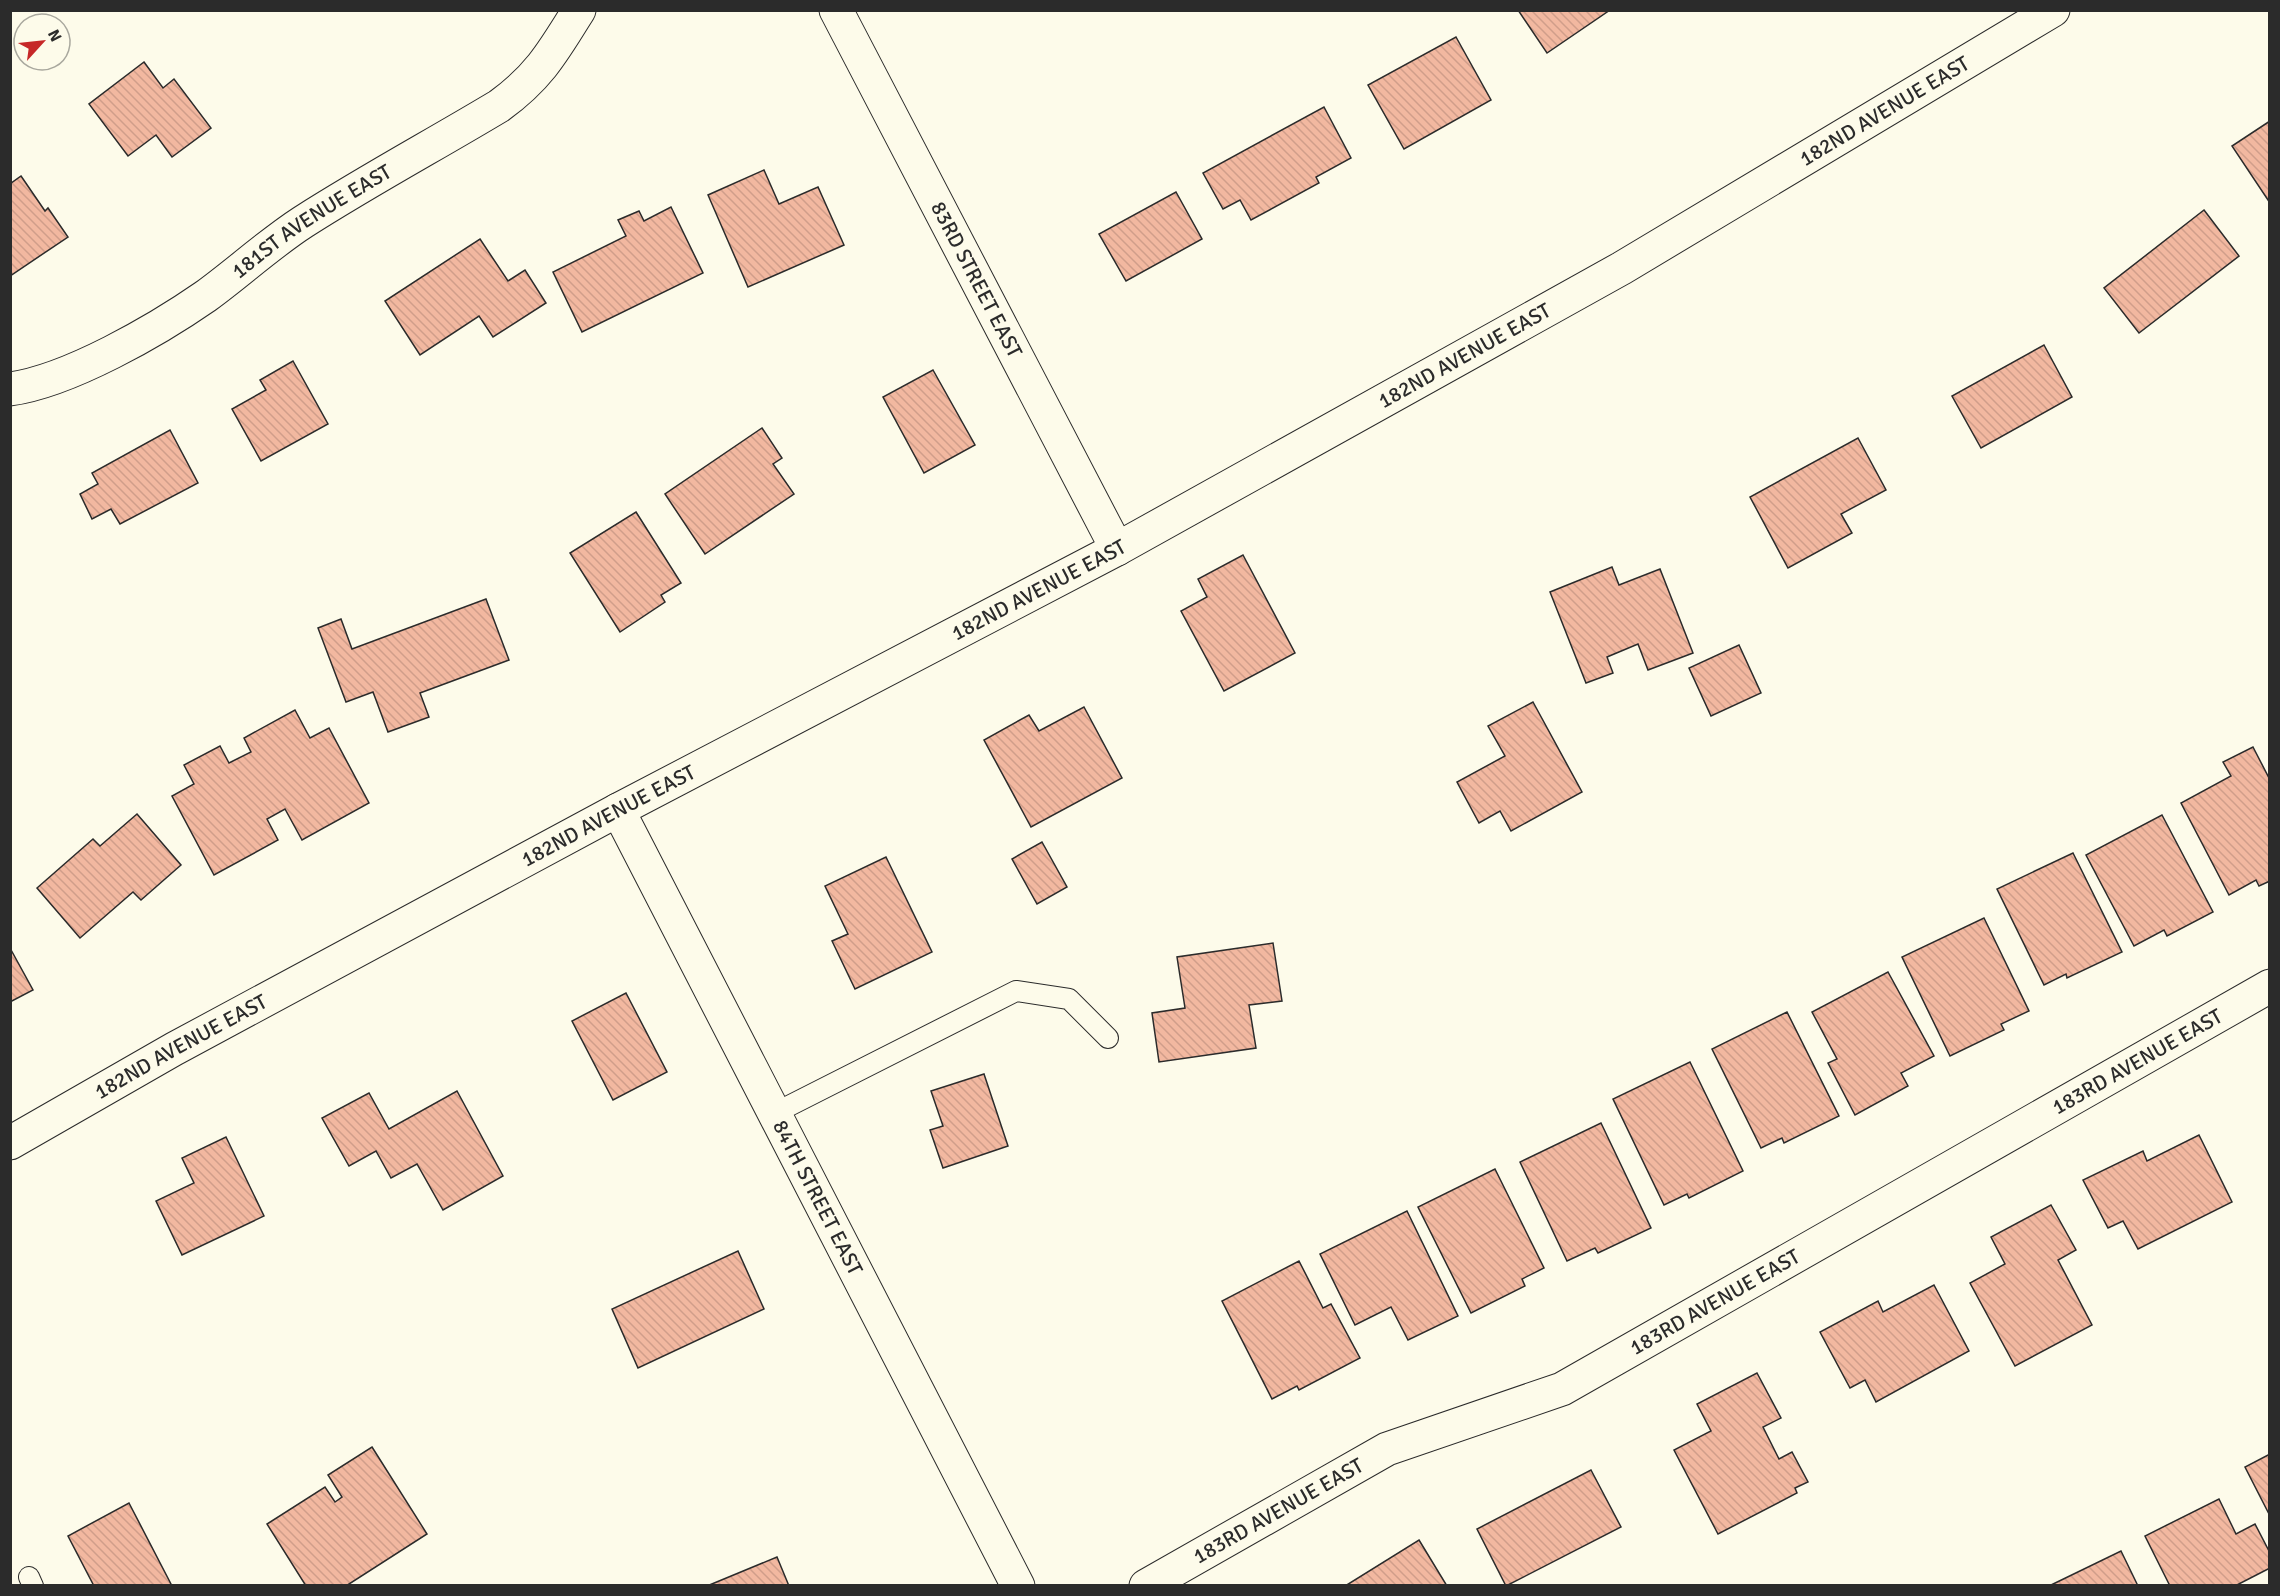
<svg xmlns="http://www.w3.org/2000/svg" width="2280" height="1596" font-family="Signika,sans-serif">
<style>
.building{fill:url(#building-back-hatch);stroke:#2b2b2b;stroke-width:1.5}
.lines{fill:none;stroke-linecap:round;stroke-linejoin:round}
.service-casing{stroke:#2b2b2b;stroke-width:22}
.minor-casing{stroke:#2b2b2b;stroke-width:35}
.service{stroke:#fdfbea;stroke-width:20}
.minor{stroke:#fdfbea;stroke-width:33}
.labels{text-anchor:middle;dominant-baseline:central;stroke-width:4.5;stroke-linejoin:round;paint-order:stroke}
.street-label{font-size:21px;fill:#2b2b2b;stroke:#fdfbea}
</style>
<defs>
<pattern id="building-back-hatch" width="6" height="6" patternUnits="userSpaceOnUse" patternTransform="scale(1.5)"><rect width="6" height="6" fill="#f2b8a0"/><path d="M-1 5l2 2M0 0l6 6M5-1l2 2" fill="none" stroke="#d09e8a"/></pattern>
</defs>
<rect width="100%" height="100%" fill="#fdfbea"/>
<g class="building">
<path d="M1518,10H1610L1547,53Z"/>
<path d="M1456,37L1491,100L1404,149L1368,85Z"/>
<path d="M144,62L163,88L174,79L211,128L172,157L156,135L128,156L89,104Z"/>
<path d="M1324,107L1351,158L1316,177L1319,183L1251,220L1240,200L1223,209L1203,173Z"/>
<path d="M2270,121V203L2232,146Z"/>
<path d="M764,170L779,204L818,187L844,245L748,287L708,195Z"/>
<path d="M21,176L45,211L48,208L68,237L10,276V184Z"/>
<path d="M1176,192L1202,239L1126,281L1099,234Z"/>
<path d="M671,207L703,273L582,332L553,272L626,236L618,220L639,211L644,221Z"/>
<path d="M2204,210L2239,256L2139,333L2104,288Z"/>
<path d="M480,239L508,281L525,270L546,303L493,337L479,316L420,355L385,301Z"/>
<path d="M2044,345L2072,397L1981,448L1952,396Z"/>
<path d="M293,361L328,424L261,461L232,409L266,390L260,380Z"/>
<path d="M933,370L975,445L924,473L883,397Z"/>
<path d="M762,428L782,458L773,464L794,494L705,554L665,494Z"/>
<path d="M170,430L198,483L120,524L111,509L92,519L80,494L98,484L92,473Z"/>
<path d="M1858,438L1886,490L1841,514L1852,533L1788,568L1750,497Z"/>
<path d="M636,512L681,583L661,595L665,602L620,632L570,553Z"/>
<path d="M1243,555L1295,653L1224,691L1181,611L1207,597L1198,579Z"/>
<path d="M1612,567L1619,585L1660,569L1693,653L1648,670L1638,644L1607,657L1613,673L1586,683L1550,592Z"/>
<path d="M486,599L509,660L420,693L429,717L388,732L373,692L346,702L318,628L341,619L352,649Z"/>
<path d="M1739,645L1761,693L1711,716L1689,668Z"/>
<path d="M1533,702L1582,792L1511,831L1500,811L1479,823L1457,782L1505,756L1488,726Z"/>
<path d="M1084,707L1122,778L1031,827L984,740L1029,715L1039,731Z"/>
<path d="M295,710L310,738L329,728L369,803L302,840L285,809L267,819L278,840L214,875L172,796L194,784L184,765L220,746L229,763L251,752L244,738Z"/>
<path d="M2253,747L2270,780V881L2259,886L2256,880L2229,895L2181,803L2231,776L2223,762Z"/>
<path d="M137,814L181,865L141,900L133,892L80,938L37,888L93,839L100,846Z"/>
<path d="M2162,815L2213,912L2167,936L2164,930L2134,946L2086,855Z"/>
<path d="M1042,842L1067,887L1037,904L1012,859Z"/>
<path d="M2073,853L2122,952L2067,978L2066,974L2044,985L1997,889Z"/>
<path d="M886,857L932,952L855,989L832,941L848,934L825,886Z"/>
<path d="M1984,918L2029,1011L2001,1024L2004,1030L1950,1056L1902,957Z"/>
<path d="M1273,943L1282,1001L1249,1005L1256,1048L1159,1062L1152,1013L1185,1008L1177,957Z"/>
<path d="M10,948L33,990L10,1002Z"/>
<path d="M1888,972L1934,1056L1901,1073L1908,1086L1855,1115L1828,1063L1837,1059L1812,1012Z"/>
<path d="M626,993L667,1072L613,1100L572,1021Z"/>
<path d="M1787,1012L1839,1116L1784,1143L1782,1138L1761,1148L1712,1049Z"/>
<path d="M1690,1062L1743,1171L1689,1198L1687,1194L1664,1205L1613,1099Z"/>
<path d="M984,1074L1008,1146L943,1168L930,1130L943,1126L931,1091Z"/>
<path d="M457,1091L503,1176L443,1210L417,1164L391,1178L376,1151L349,1166L322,1118L369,1093L389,1129Z"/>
<path d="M1601,1123L1651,1228L1598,1253L1595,1248L1567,1261L1520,1162Z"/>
<path d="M2199,1135L2232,1202L2138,1249L2123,1221L2108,1228L2083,1180L2143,1151L2147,1161Z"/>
<path d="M226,1137L264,1216L182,1255L156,1201L194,1183L182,1158Z"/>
<path d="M1495,1169L1544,1268L1522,1279L1525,1286L1471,1313L1418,1207Z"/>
<path d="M2051,1205L2076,1250L2058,1260L2092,1325L2015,1366L1970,1283L2005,1264L1991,1237Z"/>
<path d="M1407,1211L1458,1316L1408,1340L1391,1307L1355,1325L1320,1254Z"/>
<path d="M738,1251L764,1309L638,1368L612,1309Z"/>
<path d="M1299,1261L1323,1308L1331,1304L1360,1358L1299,1390L1297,1386L1272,1399L1222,1301Z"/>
<path d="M1934,1285L1969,1351L1876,1402L1865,1380L1850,1388L1820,1332L1878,1301L1883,1312Z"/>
<path d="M1757,1373L1781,1418L1763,1427L1779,1459L1792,1452L1808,1482L1795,1488L1797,1493L1718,1534L1674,1450L1711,1431L1697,1404Z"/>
<path d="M372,1447L427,1534L346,1586H306L267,1524L325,1487L335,1502L342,1497L328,1475Z"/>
<path d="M2270,1454V1516L2245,1467Z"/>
<path d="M1591,1470L1621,1527L1506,1586L1477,1529Z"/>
<path d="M2219,1499L2236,1534L2255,1524L2270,1553V1568L2235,1586H2170L2145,1536Z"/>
<path d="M129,1503L172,1586H94L68,1536Z"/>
<path d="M1419,1540L1447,1586H1345Z"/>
<path d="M2121,1551L2138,1586H2049Z"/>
<path d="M777,1557L789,1586H707Z"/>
</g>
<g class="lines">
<defs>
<g id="service">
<path d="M775,1113L1016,991L1069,999L1108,1038"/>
<path d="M29,1577L33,1586"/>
</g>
<g id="minor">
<path id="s1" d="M836,10L1117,549"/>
<path id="s2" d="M10,389C69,381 157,330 206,296C239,272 269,244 303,222C367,181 434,145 499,106C539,77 553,52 579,10"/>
<path id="s3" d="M618,810L1018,1586"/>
<path id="s4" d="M10,1143L174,1049L618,810L1117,549L1622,268L2053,10"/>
<path id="s5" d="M1146,1586L1387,1449L1562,1389L2270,986"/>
</g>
</defs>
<use href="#service" class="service-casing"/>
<use href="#minor" class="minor-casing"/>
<use href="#service" class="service"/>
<use href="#minor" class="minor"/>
</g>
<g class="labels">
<g class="street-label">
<text stroke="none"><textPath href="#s4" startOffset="2140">182ND AVENUE EAST</textPath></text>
<text stroke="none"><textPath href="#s2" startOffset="348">181ST AVENUE EAST</textPath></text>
<text stroke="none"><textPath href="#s1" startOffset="304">83RD STREET EAST</textPath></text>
<text stroke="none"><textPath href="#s4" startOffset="1654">182ND AVENUE EAST</textPath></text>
<text stroke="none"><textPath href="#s4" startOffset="1168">182ND AVENUE EAST</textPath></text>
<text stroke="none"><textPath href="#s4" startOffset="682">182ND AVENUE EAST</textPath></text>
<text stroke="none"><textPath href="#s4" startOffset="196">182ND AVENUE EAST</textPath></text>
<text stroke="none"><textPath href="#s5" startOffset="1124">183RD AVENUE EAST</textPath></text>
<text stroke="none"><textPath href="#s3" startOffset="436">84TH STREET EAST</textPath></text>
<text stroke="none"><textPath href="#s5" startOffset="638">183RD AVENUE EAST</textPath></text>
<text stroke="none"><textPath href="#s5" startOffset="152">183RD AVENUE EAST</textPath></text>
</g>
</g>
<rect width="2280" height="1596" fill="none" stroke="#2b2b2b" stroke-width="24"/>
<g transform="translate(42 42) rotate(63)"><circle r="28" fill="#fdfbea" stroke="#a9a89e" stroke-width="1.5"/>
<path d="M0-4.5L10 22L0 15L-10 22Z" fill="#c62828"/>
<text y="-9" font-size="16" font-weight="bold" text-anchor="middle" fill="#2b2b2b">N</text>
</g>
</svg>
